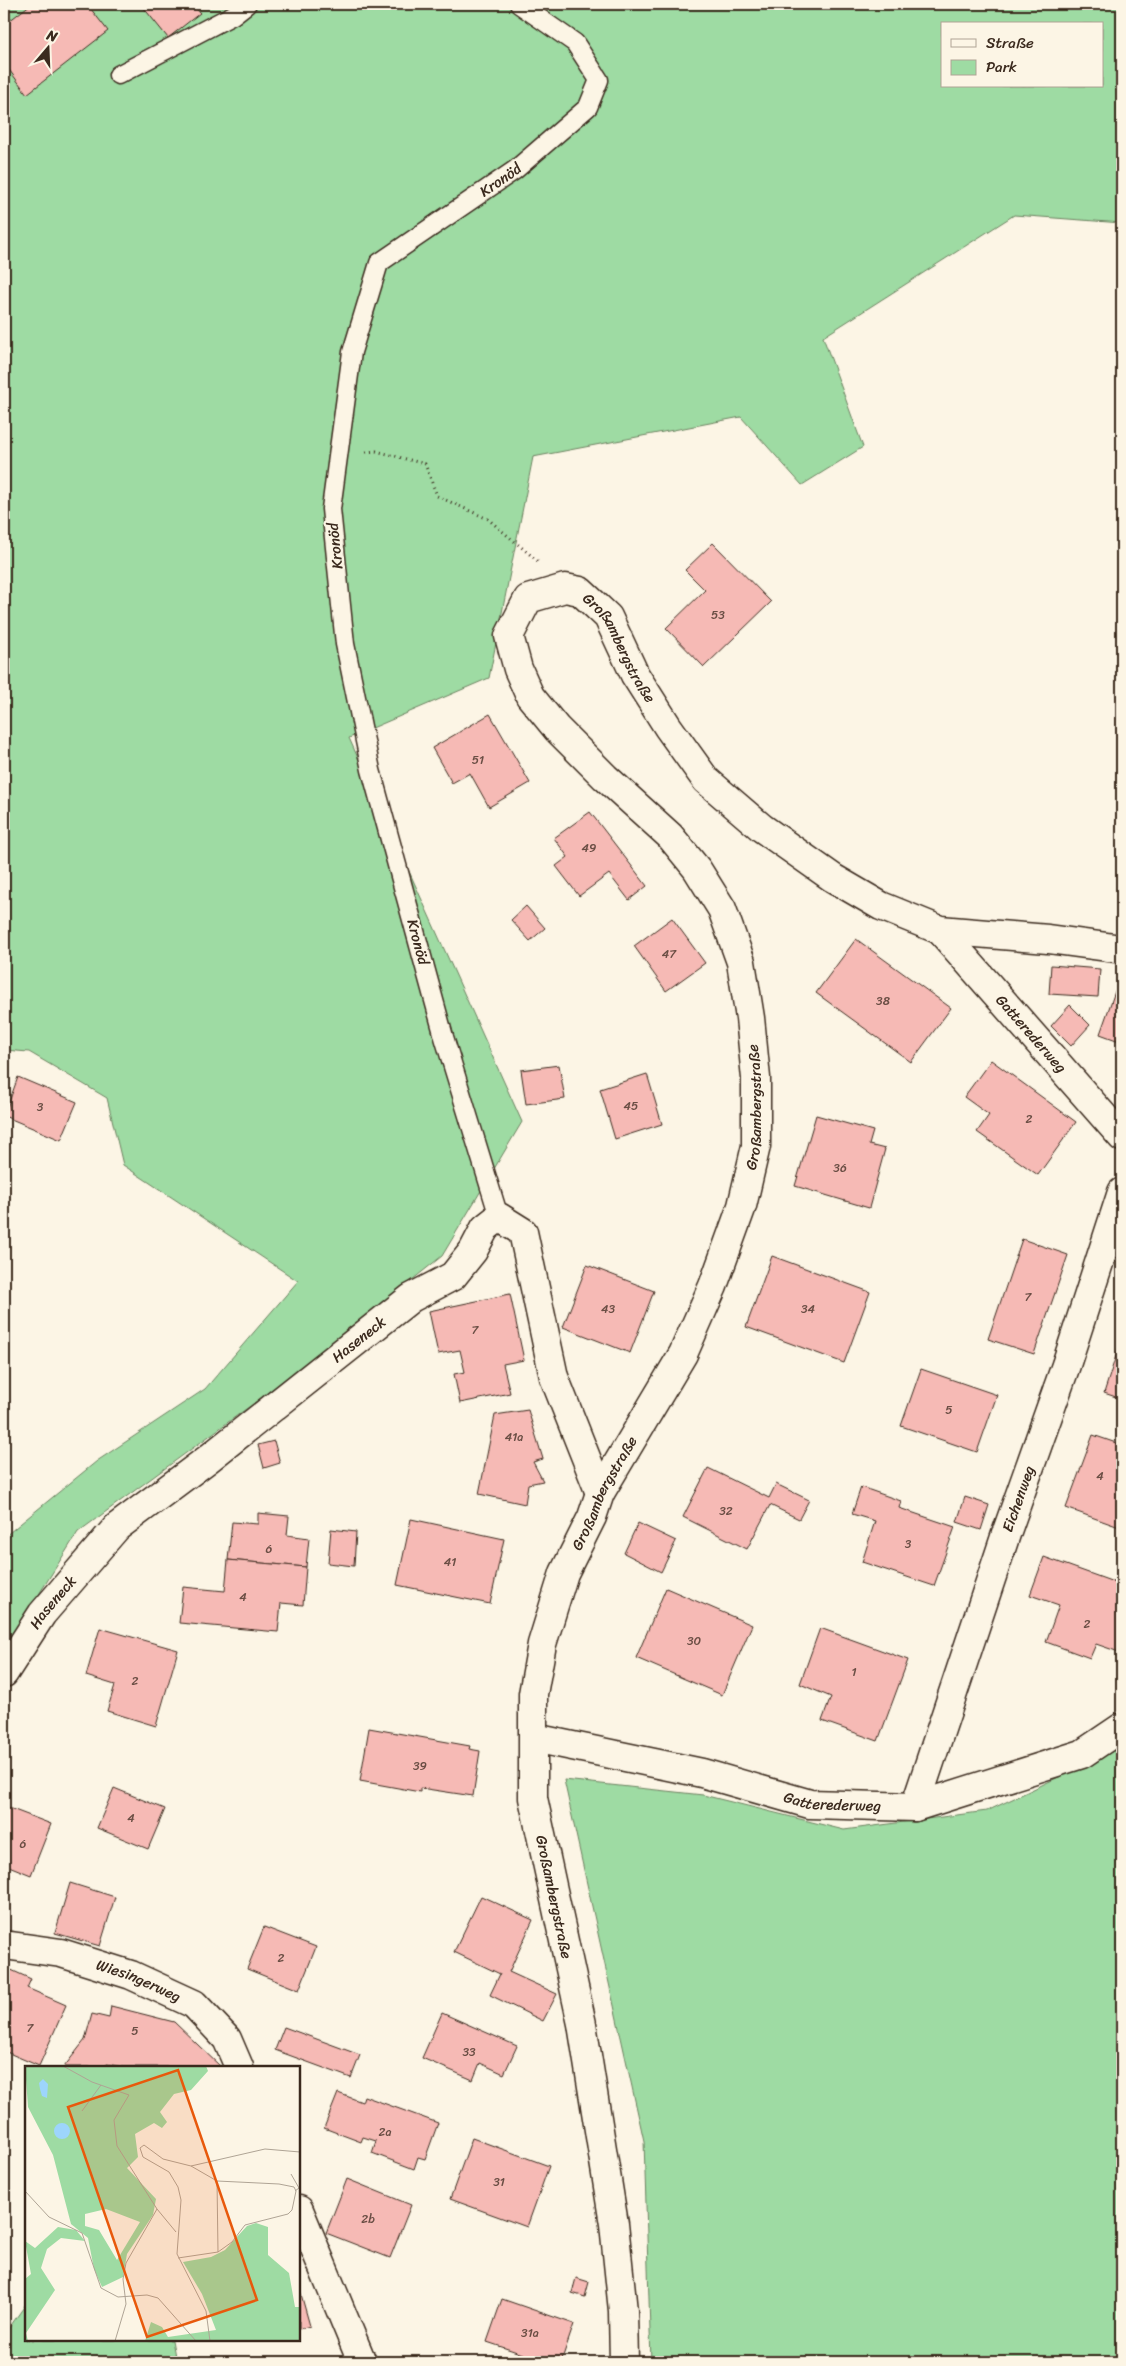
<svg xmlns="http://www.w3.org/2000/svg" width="1126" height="2366" font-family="Sriracha,sans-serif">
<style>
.green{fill:#9edba3;stroke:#6c8260;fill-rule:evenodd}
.building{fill:#f6bab5;stroke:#3b2a1e}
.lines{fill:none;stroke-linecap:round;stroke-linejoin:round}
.lane-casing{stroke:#3b2a1e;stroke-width:21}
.street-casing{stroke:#3b2a1e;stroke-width:31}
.path{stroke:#3b2a1e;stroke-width:3;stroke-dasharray:1 4;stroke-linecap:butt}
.lane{stroke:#fcf5e5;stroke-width:18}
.street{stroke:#fcf5e5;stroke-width:28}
.labels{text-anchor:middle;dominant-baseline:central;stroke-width:4.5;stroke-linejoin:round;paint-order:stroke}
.number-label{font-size:12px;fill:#6a4e44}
.street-label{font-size:15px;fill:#3b2a1e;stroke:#fcf5e5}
.inset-road{fill:none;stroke:#afa495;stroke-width:1}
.view{fill:#e8590c;fill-opacity:0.15;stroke:#e8590c;stroke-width:2.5}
.inset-edge{fill:none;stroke:#3b2a1e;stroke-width:2.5}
</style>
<rect width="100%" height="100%" fill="#fcf5e5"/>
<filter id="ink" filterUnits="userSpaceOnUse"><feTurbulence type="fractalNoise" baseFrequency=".02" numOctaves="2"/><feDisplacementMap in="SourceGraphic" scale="10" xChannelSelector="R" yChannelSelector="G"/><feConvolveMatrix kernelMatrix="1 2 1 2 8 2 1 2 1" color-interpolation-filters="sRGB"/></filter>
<g filter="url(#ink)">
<g class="green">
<path d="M4,4H1122V223L1014,215L823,337L863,447L802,485L741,417L533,457L489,678L349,738L522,1122L442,1256L298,1371L78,1532L4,1650V1537L97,1461L205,1389L298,1281L123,1165L107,1098L29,1052L4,1050ZM942,24H1102V86H942Z"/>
<path d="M1122,1747V2362H651L644,2141L564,1780L703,1795L844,1830L987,1811Z"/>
<path d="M26,2304V2340H172L176,2362H4V2335Z"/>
</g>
<g class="building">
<path d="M31,4H87L108,31L27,94L4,63V25Z"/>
<path d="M146,4H192L200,13L168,38L143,7Z"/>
<path d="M713,543L771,602L704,667L666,628L705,590L685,570Z"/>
<path d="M490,714L530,783L489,807L470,773L452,783L432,748Z"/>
<path d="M590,812L647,886L629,900L609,874L579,896L556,866L568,857L554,838Z"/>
<path d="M526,906L545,928L530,941L511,920Z"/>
<path d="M672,918L705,963L666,991L634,946Z"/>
<path d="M856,939L951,1008L911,1062L816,993Z"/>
<path d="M1051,965L1100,969L1098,997L1049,994Z"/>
<path d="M1119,980L1122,981V1042L1100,1034Z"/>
<path d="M1070,1005L1090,1025L1071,1046L1051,1026Z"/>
<path d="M991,1060L1076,1122L1038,1175L977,1132L989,1115L964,1097Z"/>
<path d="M559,1065L565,1099L526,1104L521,1070Z"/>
<path d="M647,1074L662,1124L615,1139L600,1089Z"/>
<path d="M18,1077L77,1102L61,1140L4,1116Z"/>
<path d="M816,1115L873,1131L869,1145L885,1149L869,1208L795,1186Z"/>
<path d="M1022,1239L1068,1255L1034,1354L988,1339Z"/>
<path d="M772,1256L870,1292L844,1363L746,1327Z"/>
<path d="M587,1265L654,1291L630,1353L563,1327Z"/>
<path d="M510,1294L524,1360L503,1364L510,1393L460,1403L454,1374L465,1372L460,1350L438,1354L429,1311Z"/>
<path d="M1122,1337V1399L1104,1393Z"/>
<path d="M921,1369L997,1395L977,1452L901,1426Z"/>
<path d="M528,1410L543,1459L533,1462L543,1481L528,1484L525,1504L479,1494L495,1415Z"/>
<path d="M1093,1435L1122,1445V1528L1066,1508Z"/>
<path d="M274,1441L280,1463L264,1468L258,1445Z"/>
<path d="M708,1468L769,1498L776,1484L809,1500L799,1519L770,1505L747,1549L683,1517Z"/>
<path d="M861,1487L901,1501L899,1508L955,1527L934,1586L862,1562L875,1521L852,1514Z"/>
<path d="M965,1497L989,1505L981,1530L957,1522Z"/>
<path d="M258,1513L289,1516L287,1535L309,1538L306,1567L228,1560L232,1522L258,1524Z"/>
<path d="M411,1519L504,1539L490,1604L397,1585Z"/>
<path d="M638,1523L676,1541L661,1572L624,1553Z"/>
<path d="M331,1529L356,1532L354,1566L328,1563Z"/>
<path d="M1044,1557L1122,1585V1653L1096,1644L1090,1658L1046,1642L1059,1605L1030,1595Z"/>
<path d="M228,1560L306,1567L303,1605L281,1603L278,1632L179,1623L183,1587L225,1591Z"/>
<path d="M666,1588L752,1625L722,1695L636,1658Z"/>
<path d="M100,1628L178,1650L156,1726L107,1711L115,1685L86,1676Z"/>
<path d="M820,1628L908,1660L878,1741L822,1721L831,1697L800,1684Z"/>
<path d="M369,1728L470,1746L469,1749L480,1751L473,1796L420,1788V1792L360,1781Z"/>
<path d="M114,1788L165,1809L148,1849L97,1828Z"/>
<path d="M4,1806L51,1824L31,1875L4,1864Z"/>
<path d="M70,1883L115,1897L100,1946L55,1933Z"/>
<path d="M481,1896L533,1920L509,1972L557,1994L543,2021L490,1995L500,1974L454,1952Z"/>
<path d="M264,1927L316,1947L299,1990L247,1969Z"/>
<path d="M9,1969L31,1979L27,1988L66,2005L39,2066L4,2051V1978Z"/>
<path d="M111,2006L174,2022L221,2067H123L107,2064L104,2067H64L85,2040L92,2014L109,2018Z"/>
<path d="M442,2013L517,2046L504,2074L480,2063L473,2080L422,2058Z"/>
<path d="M284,2027L360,2055L351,2078L275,2050Z"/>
<path d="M338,2093L362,2102L364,2096L438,2123L425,2159L418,2157L414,2169L372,2153L376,2141L363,2137L361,2142L324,2128Z"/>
<path d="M472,2138L549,2166L527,2227L450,2199Z"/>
<path d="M347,2179L411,2205L390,2258L326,2233Z"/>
<path d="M576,2278L589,2282L585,2297L572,2293Z"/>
<path d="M299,2287L310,2326L299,2329Z"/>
<path d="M502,2299L574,2324L561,2362H547L487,2342Z"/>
</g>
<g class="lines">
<defs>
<g id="lane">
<path d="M118,75L233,15L247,4"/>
<path id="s1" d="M499,1217L444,1037L371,770L345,644L331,509L352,352L379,263L515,170L588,107L599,80L575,43L519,4"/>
</g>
<g id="street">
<path id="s2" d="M940,930L1122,1137"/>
<path id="s3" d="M4,1673L42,1614L117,1527L208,1459L411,1298L453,1276L473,1251L485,1228L499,1217L523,1232L554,1377L600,1493"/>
<path id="s4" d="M534,1738L702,1773L810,1804L915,1807L1082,1754L1122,1727"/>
<path id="s5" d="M915,1807L1007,1531L1066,1365L1122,1192"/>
<path id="s6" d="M4,1945L61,1953L131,1975L194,2004L227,2039L239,2067"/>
<path d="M299,2210L362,2362"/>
<path id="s7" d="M624,2362L623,2311L614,2224L582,2024L533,1798V1694L542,1644L564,1573L592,1517L600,1493L683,1354L713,1286L742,1206L756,1146V1078L750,1018L741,962L722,909L697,869L670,836L605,777L557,729L530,696L518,669L509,636L528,599L565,588L580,591L592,602L608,617L635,675L668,727L706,780L762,828L833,878L881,906L940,930L1048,939L1122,949"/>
</g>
</defs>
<use href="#lane" class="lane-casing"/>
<use href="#street" class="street-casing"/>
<path class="path" d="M366,452L376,451L425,464L437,496L488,519L540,563"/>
<use href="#lane" class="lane"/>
<use href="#street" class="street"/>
</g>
</g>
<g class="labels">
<g class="number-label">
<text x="718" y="615">53</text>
<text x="478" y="760">51</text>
<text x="589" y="848">49</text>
<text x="669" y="954">47</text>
<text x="883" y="1001">38</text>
<text x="631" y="1106">45</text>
<text x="40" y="1107">3</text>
<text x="1029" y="1119">2</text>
<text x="840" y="1168">36</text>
<text x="1028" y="1297">7</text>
<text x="608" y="1309">43</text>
<text x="808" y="1309">34</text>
<text x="475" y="1330">7</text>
<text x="949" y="1410">5</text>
<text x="514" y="1437">41a</text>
<text x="1100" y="1476">4</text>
<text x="726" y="1511">32</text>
<text x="908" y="1544">3</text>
<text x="269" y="1549">6</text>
<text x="450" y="1562">41</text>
<text x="243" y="1597">4</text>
<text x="1087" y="1624">2</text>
<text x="694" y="1641">30</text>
<text x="854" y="1672">1</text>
<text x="135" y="1681">2</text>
<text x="420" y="1766">39</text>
<text x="131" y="1818">4</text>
<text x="23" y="1844">6</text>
<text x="281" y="1958">2</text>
<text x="30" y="2028">7</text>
<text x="135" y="2031">5</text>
<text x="469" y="2052">33</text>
<text x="385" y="2132">2a</text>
<text x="499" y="2182">31</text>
<text x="368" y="2219">2b</text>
<text x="530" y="2333">31a</text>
</g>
<g class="street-label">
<text stroke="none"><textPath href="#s1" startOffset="1128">Kronöd</textPath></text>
<text transform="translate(335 546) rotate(-96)">Kronöd</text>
<text stroke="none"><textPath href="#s7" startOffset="2031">Großambergstraße</textPath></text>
<text transform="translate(418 942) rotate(75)">Kronöd</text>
<text stroke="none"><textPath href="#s2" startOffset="138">Gatterederweg</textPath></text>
<text stroke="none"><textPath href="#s7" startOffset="1311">Großambergstraße</textPath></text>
<text stroke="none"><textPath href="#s3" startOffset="491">Haseneck</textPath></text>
<text stroke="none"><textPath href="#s7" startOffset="891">Großambergstraße</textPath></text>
<text stroke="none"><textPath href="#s5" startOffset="325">Eichenweg</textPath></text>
<text stroke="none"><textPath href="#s3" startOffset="86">Haseneck</textPath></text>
<text stroke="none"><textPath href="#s4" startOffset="306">Gatterederweg</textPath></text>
<text transform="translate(554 1897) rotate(78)">Großambergstraße</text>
<text stroke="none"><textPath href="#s6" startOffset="140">Wiesingerweg</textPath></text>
</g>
</g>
<g transform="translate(25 2066)">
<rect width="275" height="275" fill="#fcf5e5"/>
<path d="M0,0H181L183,5L166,24L149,28L135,46L142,56L137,62L129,57L110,68L113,91L102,102L131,133L128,149L102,188L98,211L77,221L69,203L63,172L46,158L28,89L3,41ZM81,143L115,156L92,194L74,164L60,160V148ZM231,157L243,161V189L264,207L270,241H275V275H120L126,256L137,261L143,271L191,264L177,228L158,196L186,191L200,184L222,160ZM33,161L51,164L60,175L36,172L22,183L16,202L30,224L1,267L3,275H0V213L6,208L0,175L10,182Z" fill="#9edba3" fill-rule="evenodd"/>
<path d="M18,13L23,18L22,32L17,30L15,23L14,17ZM29 65a8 8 0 1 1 16 0a8 8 0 1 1-16 0Z" fill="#9dd5fc"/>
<path class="inset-road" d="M38,0L67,16L104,29L89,54L92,80L132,143M57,45L76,19M266,108L274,122L270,125M192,115L193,186M0,125L24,151L57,167L76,222L93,231L122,229L133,232L171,275M153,192L193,186L207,176L220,159L263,148L267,144L271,125L269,121L254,118L192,115L166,100M90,275L101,238L98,213L101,197L132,143L151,166M185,275L181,245L152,188L156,134L153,121L144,106L118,91L115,82L119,79L138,93L166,100L240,83L275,86"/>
<path class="view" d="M153,4L232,234L122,271L43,41Z"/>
<rect width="275" height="275" class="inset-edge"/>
</g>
<rect width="1126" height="2366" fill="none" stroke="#fcf5e5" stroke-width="20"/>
<rect x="10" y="10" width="1106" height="2346" fill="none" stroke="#3b2a1e" stroke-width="2" filter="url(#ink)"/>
<rect x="941" y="22" width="162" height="65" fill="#fcf5e5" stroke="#afa495"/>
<rect x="951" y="39" width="25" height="8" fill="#fcf5e5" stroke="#afa495"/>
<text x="986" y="48" font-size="15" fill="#3b2a1e">Straße</text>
<rect x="951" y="60" width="25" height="15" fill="#9edba3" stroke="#afa495"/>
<text x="986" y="72" font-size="15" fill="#3b2a1e">Park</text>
<g transform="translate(48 48) rotate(19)" stroke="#fcf5e5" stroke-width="4" paint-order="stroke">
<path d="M0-4L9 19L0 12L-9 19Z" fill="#3b2a1e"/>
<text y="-8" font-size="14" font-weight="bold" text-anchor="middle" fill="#3b2a1e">N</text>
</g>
</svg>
